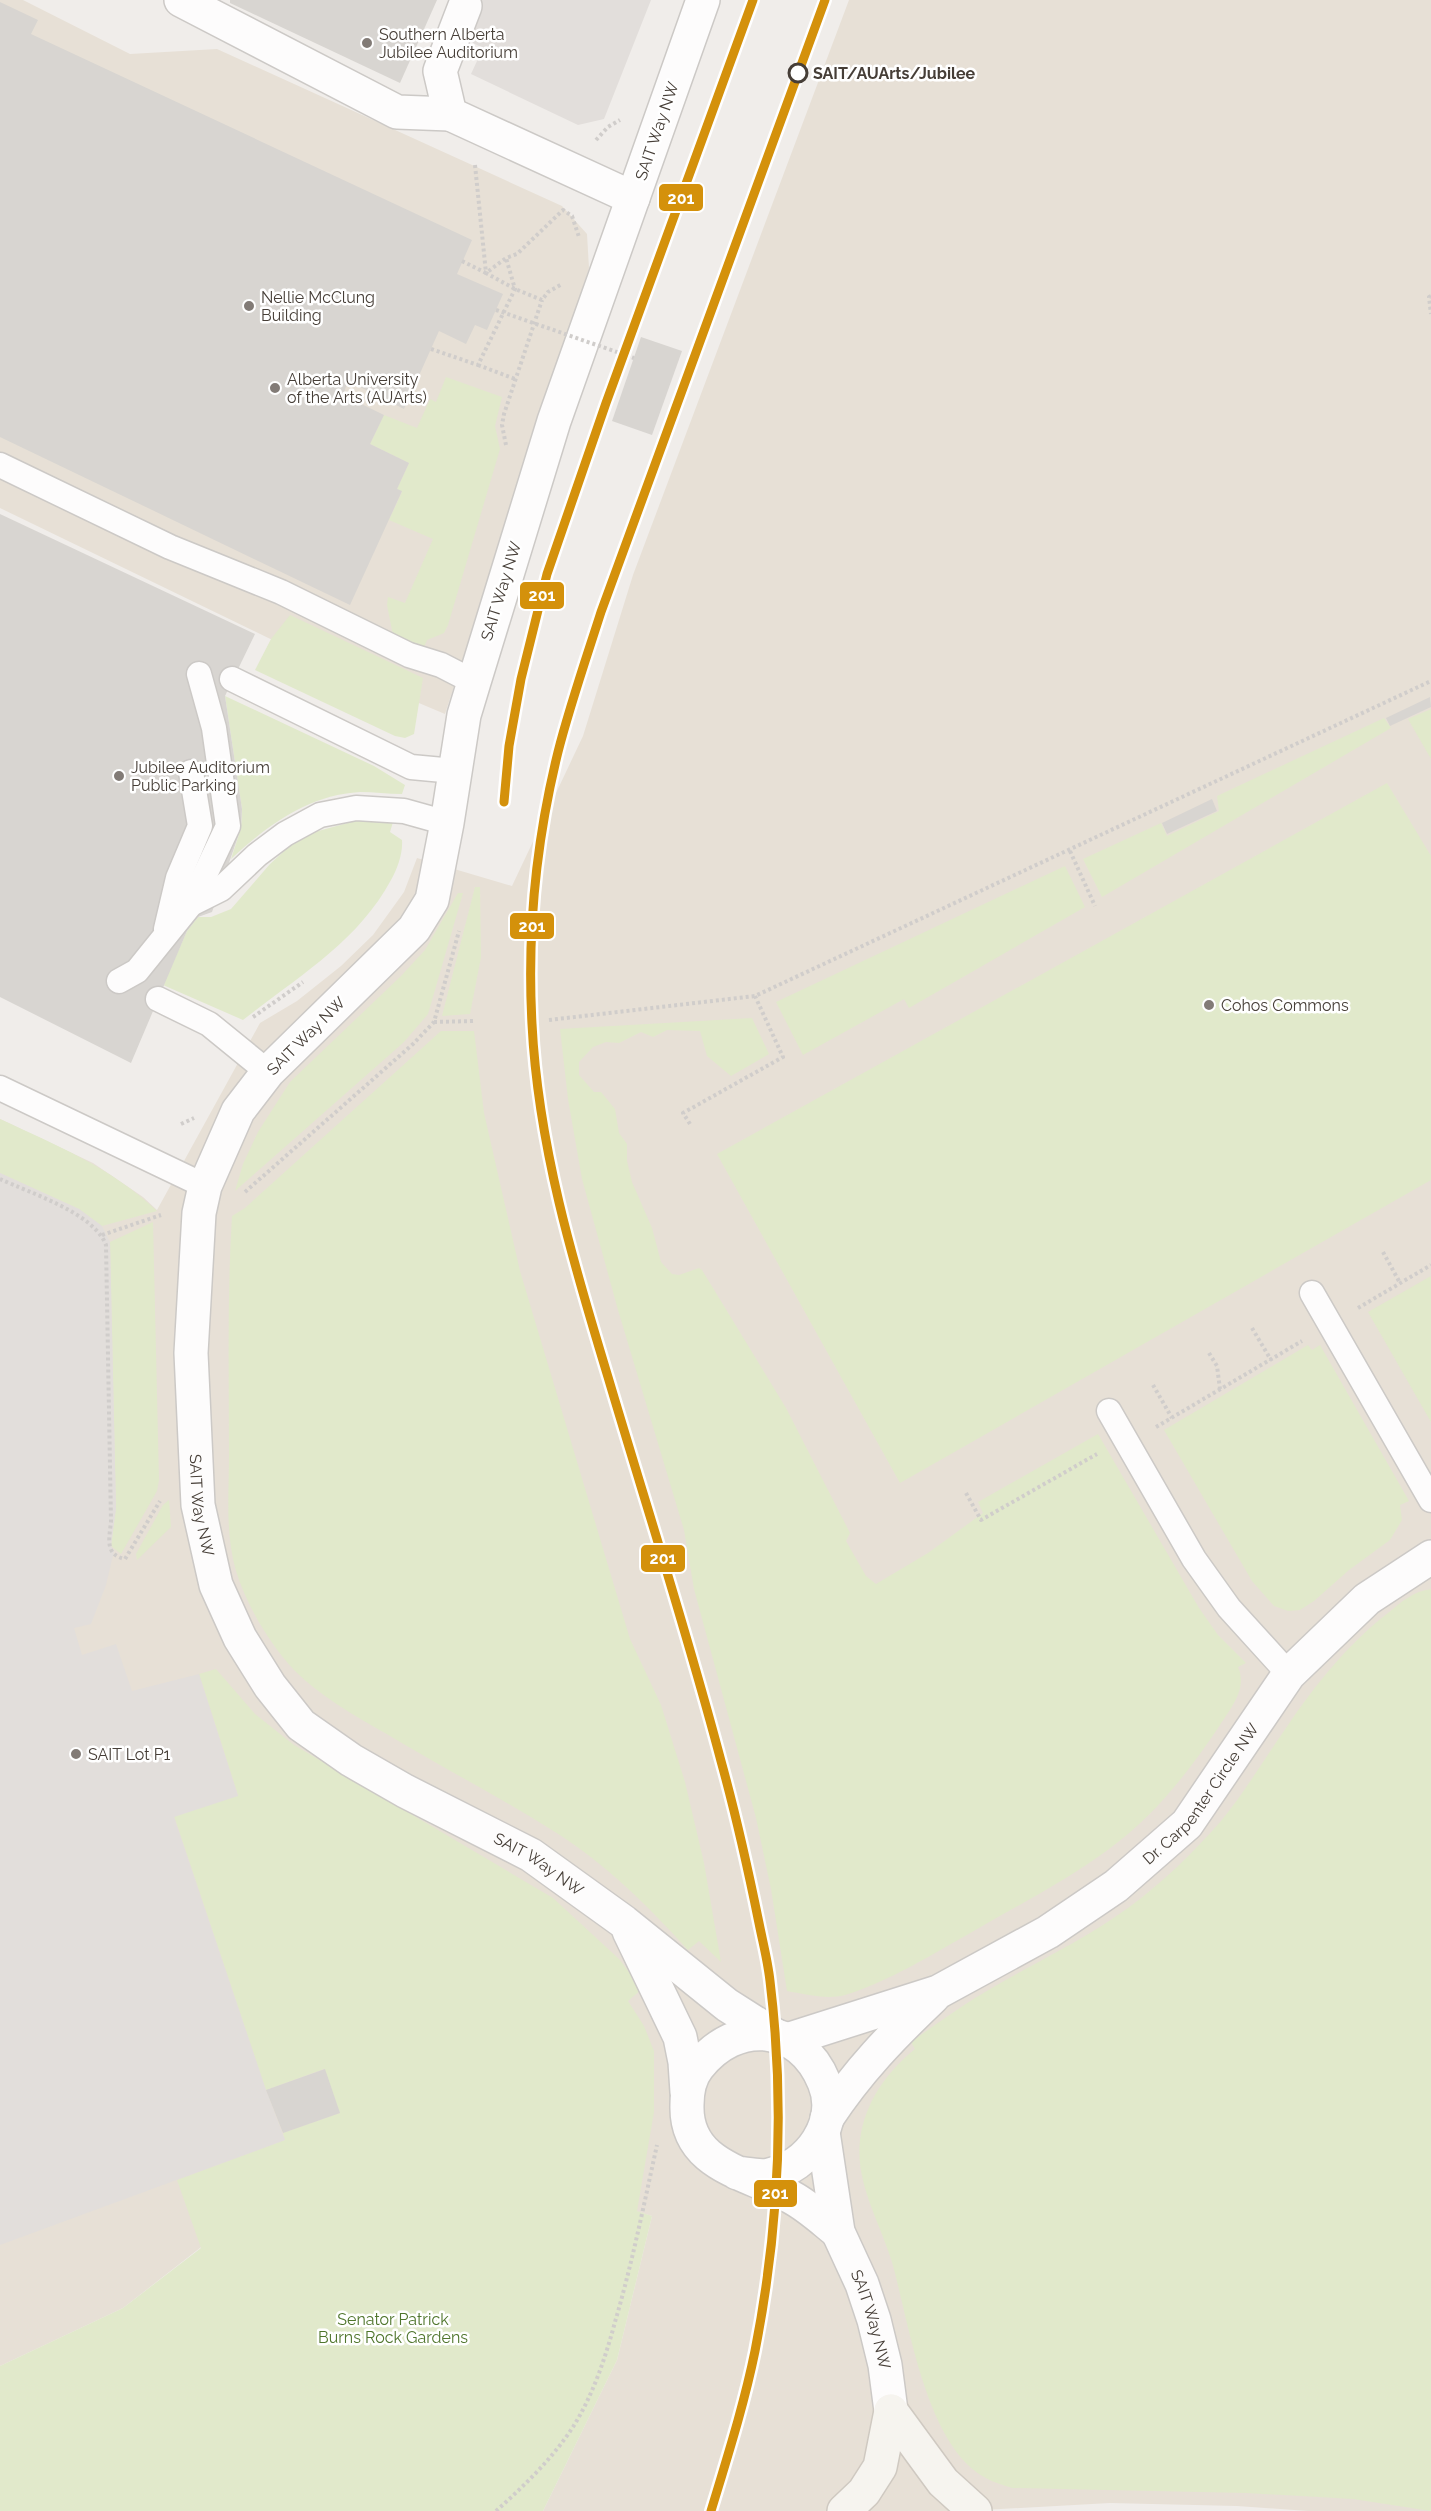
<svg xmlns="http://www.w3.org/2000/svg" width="1431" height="2511" font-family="Raleway,sans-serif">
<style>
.education{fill:#e7e0d6}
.green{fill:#e1e9cb}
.parking{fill:#e2dedb}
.building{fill:#d8d5d1}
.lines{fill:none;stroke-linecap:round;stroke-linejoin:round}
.lane-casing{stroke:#ccc9c6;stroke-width:27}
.street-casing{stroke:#ccc9c6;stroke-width:36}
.secondary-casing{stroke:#cfc9c1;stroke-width:36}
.path{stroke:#d0cdcb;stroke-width:4;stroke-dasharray:3 3;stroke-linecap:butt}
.lane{stroke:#fdfcfc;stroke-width:24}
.street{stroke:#fdfcfc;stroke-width:33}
.secondary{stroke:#f6f4ef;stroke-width:33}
.path-bridge{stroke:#d0cdcb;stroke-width:4;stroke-dasharray:3 3;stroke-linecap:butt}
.rail-1-casing{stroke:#fff;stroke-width:14}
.rail-1{stroke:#d4910b;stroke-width:9}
.poi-dot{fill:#827b76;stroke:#fff;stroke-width:2}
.stop-dot{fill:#fff;stroke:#463e37;stroke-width:3}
.labels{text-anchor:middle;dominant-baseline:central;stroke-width:5;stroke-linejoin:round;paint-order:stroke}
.poi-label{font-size:16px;fill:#463e37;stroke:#fff;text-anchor:start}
.stop-label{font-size:16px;font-weight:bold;fill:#463e37;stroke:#fff;text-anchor:start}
.street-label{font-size:16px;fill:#463e37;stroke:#fff}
.park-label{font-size:16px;fill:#4f752c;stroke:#fff}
.line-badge{stroke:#fff;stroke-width:2}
.badge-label{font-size:16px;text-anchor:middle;font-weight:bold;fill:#fff}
</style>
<rect width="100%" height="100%" fill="#f0edea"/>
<g class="education">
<path d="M0,0H23L130,54L217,49L562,206L587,234L589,268L445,714L293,650L0,508Z"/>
<path d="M849,0H1431V2511H1308L1237,2506L1110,2503L965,2511H543L617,2360L652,2216L355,2127L123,2308L0,2366V1119L93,1163L143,1197L157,1210L260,1023L297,1001L341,966L373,935L404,892L417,858L512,886L583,736L633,575Z"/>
</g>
<g class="green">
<path d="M446,377L502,397L495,426L500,449L448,625L444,633L427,640L424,647L393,635L387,605L388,597L405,603L433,539L389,520L402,492L397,489L409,463L370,444L384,415L417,428L430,399L436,402Z"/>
<path d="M290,615L423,678L414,734L405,738L395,736L255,670L271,639Z"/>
<path d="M225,696L374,766L405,785L402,794C388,794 374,792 360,792C308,795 268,825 231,859L241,828L242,809Z"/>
<path d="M1431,709V759L1408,719Z"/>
<path d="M1384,718L1391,728L1102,897L1083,859L1161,823L1167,836L1219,811L1217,796Z"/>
<path d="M1387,783L1431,856V1180L900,1483L717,1154Z"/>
<path d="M362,819L393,822L390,832L402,840C403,854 397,869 391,880C357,943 297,977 243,1020L163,985L187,931L198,917H211L231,909L270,864L294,842L311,833Z"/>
<path d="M1065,866L1085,907L909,1008L904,999L803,1055L776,1002Z"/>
<path d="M475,887H480L481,957L470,1014L442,1016Z"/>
<path d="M458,893H463L428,1014L404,1042L235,1191L243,1164L258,1132L290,1082L401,976L425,950Z"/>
<path d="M752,1018L769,1054L731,1076L707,1056L700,1031L667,1030L653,1037L641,1032L619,1043L606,1042L593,1047L579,1062V1075L594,1092H601L615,1109L619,1133L627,1144V1161L632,1182L652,1228L661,1262L672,1274L679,1275L699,1268L702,1270L786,1408L850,1533L846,1541L866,1576L876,1584L928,1553L983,1513L978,1502L1098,1434L1199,1608L1218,1635L1246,1663L1238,1667C1248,1689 1230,1709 1218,1728C1188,1773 1153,1817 1109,1849C1066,1881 1018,1905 972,1932C933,1954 888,1982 845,1995C826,2000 805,1994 787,1991L771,1889L756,1818L694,1589L684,1530L618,1310L582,1179L568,1099L560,1029Z"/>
<path d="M441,1031H474L484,1113L520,1271L630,1639L661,1705L685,1782L704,1863L721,1962L699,1941L688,1950C648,1906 606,1864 555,1832C500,1797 441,1767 385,1733C353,1715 320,1696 294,1670C269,1643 247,1606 236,1571C225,1533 229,1495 229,1456C229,1376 227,1296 232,1216L245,1208Z"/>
<path d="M0,1119C56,1145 112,1168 157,1211L102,1226L79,1209L0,1173Z"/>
<path d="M153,1222L159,1480L157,1491L121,1554L111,1546L116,1508L110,1242Z"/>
<path d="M1431,1276V1422L1368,1312Z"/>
<path d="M1308,1345L1312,1350L1320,1345L1409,1501L1400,1505L1402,1520L1390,1540L1349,1570L1314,1601L1300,1610L1288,1611L1274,1606L1252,1581L1164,1430Z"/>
<path d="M169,1500L171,1527L137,1560L136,1554L163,1505Z"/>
<path d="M1431,1589V2511L1353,2499L1246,2493L1012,2488C1004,2485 994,2483 986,2478C926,2447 909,2322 892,2262C880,2222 855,2183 860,2140C865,2102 886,2073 915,2049L911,2042C932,2027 953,2012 975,1998C1025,1967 1080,1943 1128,1908C1162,1883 1193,1853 1221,1821C1245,1792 1264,1759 1286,1728C1315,1685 1347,1645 1388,1613C1401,1602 1414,1591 1431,1589Z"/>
<path d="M216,1669L255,1714L294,1745L553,1898L619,1959L642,1989L628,2001L644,2026L654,2051V2112L637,2211L652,2216L617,2360L543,2511H0V2366L123,2308L201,2248L177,2180L285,2140L283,2133L340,2113L324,2069L266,2090L174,1816L238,1795L199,1674Z"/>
</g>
<g class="parking">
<path d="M451,0H651L604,119L578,125L471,74L483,48L439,26Z"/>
<path d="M0,1173L79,1209L102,1226L110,1242L116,1508L111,1546L114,1551L106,1585L91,1624L74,1628L82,1655L116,1644L132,1691L199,1674L238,1796L174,1817L266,2090L285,2140L0,2245Z"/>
</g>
<g class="building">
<path d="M230,0H437L400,83L230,3Z"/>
<path d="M0,2L38,20L31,34L472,240L457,274L503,294L487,330L475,325L466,344L439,331L404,409L348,381L343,395L384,415L370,444L409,463L397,489L402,491L350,605L0,437Z"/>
<path d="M641,337L682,351L652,435L612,421Z"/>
<path d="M0,514L255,634L225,696L242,809L241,828L212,912L198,917L187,931L131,1063L0,997Z"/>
<path d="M1430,697L1431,707L1390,726L1386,718Z"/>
<path d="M1212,799L1217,811L1167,834L1162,823Z"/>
<path d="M325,2069L340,2113L283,2133L266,2090Z"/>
</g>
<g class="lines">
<defs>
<g id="lane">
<path d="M0,465L170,547L281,592L409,655L441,665L474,682"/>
<path d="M232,679L411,767L454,771"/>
<path d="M191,904L228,826L214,728L199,674"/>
<path d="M166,929L178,878L200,826L191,772"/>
<path d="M119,981L137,971L191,904L221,889L257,855L285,834L320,815L356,808L404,811L447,823"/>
<path d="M158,999L209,1024L268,1072"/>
<path d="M0,1088L205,1186"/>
<path d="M1312,1293L1431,1500"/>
<path d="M1109,1411L1194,1559L1229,1608L1289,1674"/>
</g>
<g id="street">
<path d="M181,0L397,112L450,114"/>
<path id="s1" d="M703,0L554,421L474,682L464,715L447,823L432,900L414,929L268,1072L238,1111L205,1186L199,1213L191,1353L198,1505L216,1585L240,1638L270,1686L301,1725L351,1760L405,1791L531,1855L624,1922L727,2005L776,2036"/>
<path d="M465,6L440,71L450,114L633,198"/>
<path d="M629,1931L680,2037L685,2062L687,2092"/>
<path id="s2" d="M787,2040L938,1992L1048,1932L1116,1886L1187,1824L1289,1674L1367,1599L1431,1557"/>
<path d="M827,2118C858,2071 892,2036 933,1997"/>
<path id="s3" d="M823,2132L838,2232L862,2284L874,2320L885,2365L891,2411"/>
<path d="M737,2173C747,2174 760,2177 769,2175C809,2167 841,2122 824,2082C800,2023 736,2018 698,2067C690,2077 687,2092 687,2105C685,2167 750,2173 791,2197C808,2206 823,2220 838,2232"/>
</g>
<g id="secondary">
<path d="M891,2411L943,2482L975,2511"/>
<path d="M844,2511L864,2492L880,2467L891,2411"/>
</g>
</defs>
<use href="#lane" class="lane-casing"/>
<use href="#street" class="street-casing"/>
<use href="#secondary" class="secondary-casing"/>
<g class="path">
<path d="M596,140L608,127L620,120"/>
<path d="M475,165L486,273L515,289L542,300L548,292L562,284"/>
<path d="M462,261L486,273L506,258L517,254L563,210L572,216L579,237"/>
<path d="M1431,296L1429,297L1431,314"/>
<path d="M431,349L478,365L515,289L506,258"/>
<path d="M478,365L515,379"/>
<path d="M506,445L502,425L504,414L542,300"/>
<path d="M1070,851L1095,906"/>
<path d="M253,1017L303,982"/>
<path d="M549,1020L755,996L1431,681"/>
<path d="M434,1022L474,1021"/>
<path d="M181,1124L194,1118"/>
<path d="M690,1124L683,1113L783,1057L755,996"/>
<path d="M0,1179C30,1193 94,1213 106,1245L111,1522C109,1539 105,1555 125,1559L160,1501"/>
<path d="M245,1192L413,1044L434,1022L459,931"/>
<path d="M102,1235L161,1215"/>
<path d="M1383,1252L1400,1283"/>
<path d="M1358,1308L1431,1265"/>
<path d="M1252,1328L1271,1360"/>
<path d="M1209,1353L1217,1366L1220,1389"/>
<path d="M1153,1385L1172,1418"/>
<path d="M1156,1427L1302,1341"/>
<path d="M966,1493L981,1520L1097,1454"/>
<path d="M496,2511C524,2486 552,2459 573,2427C593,2395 605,2359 615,2322C632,2264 644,2204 657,2145"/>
</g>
<use href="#lane" class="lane"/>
<use href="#street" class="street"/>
<use href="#secondary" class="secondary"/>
<path class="path-bridge" d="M496,310L634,358"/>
<defs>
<g id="rail-1">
<path d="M504,802L509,746L521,679L547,574L606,403L753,0"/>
<path d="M711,2511C727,2458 744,2405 755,2351C779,2229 785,2104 770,1981C768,1962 763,1943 759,1923C748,1869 736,1815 721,1761C687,1632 646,1505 608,1377C573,1262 538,1145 532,1024C527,933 536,841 558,752C570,705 586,659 601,612L825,0"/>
</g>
</defs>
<use href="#rail-1" class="rail-1-casing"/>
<use href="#rail-1" class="rail-1"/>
</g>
<g class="poi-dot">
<circle cx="367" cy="43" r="6"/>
<circle cx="249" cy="306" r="6"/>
<circle cx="275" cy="388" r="6"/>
<circle cx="119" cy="776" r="6"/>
<circle cx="1209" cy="1005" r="6"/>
<circle cx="76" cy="1754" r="6"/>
</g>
<circle class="stop-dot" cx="798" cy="73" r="9"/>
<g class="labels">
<g class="poi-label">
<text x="379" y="34">Southern Alberta<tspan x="379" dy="18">Jubilee Auditorium</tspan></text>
<text x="261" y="297">Nellie McClung<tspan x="261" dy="18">Building</tspan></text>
<text x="287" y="379">Alberta University<tspan x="287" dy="18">of the Arts (AUArts)</tspan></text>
<text x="131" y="767">Jubilee Auditorium<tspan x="131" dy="18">Public Parking</tspan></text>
<text x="1221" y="1005">Cohos Commons</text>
<text x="88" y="1754">SAIT Lot P1</text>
</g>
<g class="stop-label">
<text x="813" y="73">SAIT/AUArts/Jubilee</text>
</g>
<g class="street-label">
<text transform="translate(657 131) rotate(-71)">SAIT Way NW</text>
<text transform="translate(501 591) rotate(-73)">SAIT Way NW</text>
<text transform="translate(306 1036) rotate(-45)">SAIT Way NW</text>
<text stroke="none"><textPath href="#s1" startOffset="1632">SAIT Way NW</textPath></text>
<text stroke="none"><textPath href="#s2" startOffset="492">Dr. Carpenter Circle NW</textPath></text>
<text stroke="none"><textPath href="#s1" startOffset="2154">SAIT Way NW</textPath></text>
<text stroke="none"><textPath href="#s3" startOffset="195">SAIT Way NW</textPath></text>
</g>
<g class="park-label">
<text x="393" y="2319">Senator Patrick<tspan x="393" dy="18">Burns Rock Gardens</tspan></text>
</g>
</g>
<g class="line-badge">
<rect x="658" y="183" width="46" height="29" rx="6" fill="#d4910b"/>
<rect x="519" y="581" width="46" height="29" rx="6" fill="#d4910b"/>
<rect x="509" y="912" width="46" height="28" rx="6" fill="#d4910b"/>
<rect x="640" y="1544" width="46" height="29" rx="6" fill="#d4910b"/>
<rect x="753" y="2179" width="45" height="29" rx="6" fill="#d4910b"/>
</g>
<g class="badge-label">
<text x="681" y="204">201</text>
<text x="542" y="601">201</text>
<text x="532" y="932">201</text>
<text x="663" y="1564">201</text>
<text x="775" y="2199">201</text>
</g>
</svg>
